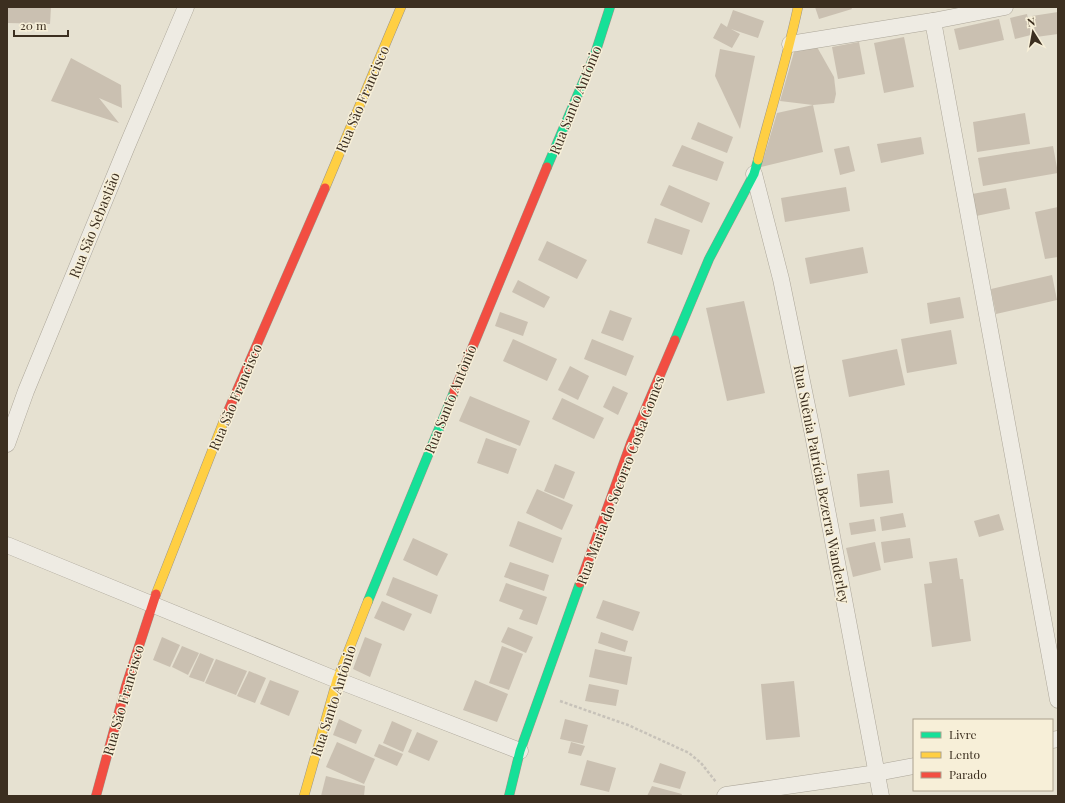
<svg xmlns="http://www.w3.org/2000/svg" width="1065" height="803" font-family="'Playfair Display',serif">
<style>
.building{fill:#cac0b1}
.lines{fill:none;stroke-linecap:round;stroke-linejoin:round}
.street-casing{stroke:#aca699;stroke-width:17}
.fast-casing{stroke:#9c9589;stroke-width:10}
.slow-casing{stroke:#9c9589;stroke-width:10}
.jam-casing{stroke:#9c9589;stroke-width:10}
.path{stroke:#c7c2b9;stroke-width:2.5;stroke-dasharray:3 2;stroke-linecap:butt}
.street{stroke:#eeebe3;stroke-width:16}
.fast{stroke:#16e098;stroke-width:9}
.slow{stroke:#ffcf43;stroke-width:9}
.jam{stroke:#f24e42;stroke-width:9}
.labels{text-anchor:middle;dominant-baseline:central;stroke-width:3;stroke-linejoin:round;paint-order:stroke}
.street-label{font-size:14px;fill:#3c2f20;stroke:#f7efd8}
</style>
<rect width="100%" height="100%" fill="#e6e1d1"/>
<g class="building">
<path d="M7,7H51L50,24L7,23Z"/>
<path d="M815,7H851L852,9L819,19Z"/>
<path d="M733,10L764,21L758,38L731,29L740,34L732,48L713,38L721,23L727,27Z"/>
<path d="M1058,12V34L1036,37L1032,16Z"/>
<path d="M1027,14L1031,35L1015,39L1010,18Z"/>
<path d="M999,19L1004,40L959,50L954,29Z"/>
<path d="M904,37L914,87L884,93L874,43Z"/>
<path d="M859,42L865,74L838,79L832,47Z"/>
<path d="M817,47L834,77L836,94L834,103L813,105L780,101L794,52Z"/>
<path d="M720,49L755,56L740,129L715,76Z"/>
<path d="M71,58L121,85L122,108L99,98L119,123L51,101Z"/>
<path d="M813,105L823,152L761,167L777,113Z"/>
<path d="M1025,113L1030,144L977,152L973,122Z"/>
<path d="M698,122L733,137L727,153L691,139Z"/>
<path d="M921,137L924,154L881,163L877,144Z"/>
<path d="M682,145L724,162L717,181L672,166Z"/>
<path d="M849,146L855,171L840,175L834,149Z"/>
<path d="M1053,146L1058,173L983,186L978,158Z"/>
<path d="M669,185L710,203L702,223L660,205Z"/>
<path d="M846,187L850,211L785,222L781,198Z"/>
<path d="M1006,188L1010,209L976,216L972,194Z"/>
<path d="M1058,207V257L1045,259L1035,212Z"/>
<path d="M655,218L690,230L682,255L647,243Z"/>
<path d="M547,241L587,260L577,279L538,260Z"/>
<path d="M863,247L868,273L810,284L805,258Z"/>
<path d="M1052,275L1057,300L996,314L991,289Z"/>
<path d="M518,280L550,297L544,308L512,292Z"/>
<path d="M960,297L964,318L930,324L927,303Z"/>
<path d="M744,301L765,393L727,401L706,308Z"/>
<path d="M610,310L632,318L623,341L601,333Z"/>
<path d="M500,312L528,322L523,336L495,326Z"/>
<path d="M951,330L957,364L907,373L901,339Z"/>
<path d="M513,339L557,359L547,381L503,361Z"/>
<path d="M592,339L634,356L626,376L584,359Z"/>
<path d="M897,349L905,385L849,397L842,360Z"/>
<path d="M570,366L589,376L578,400L558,390Z"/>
<path d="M613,386L628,393L618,415L603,407Z"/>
<path d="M470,396L530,421L520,446L459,421Z"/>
<path d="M562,398L604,418L594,439L552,419Z"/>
<path d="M486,438L517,449L508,474L477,463Z"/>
<path d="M555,464L575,472L564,499L544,491Z"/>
<path d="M889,470L893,503L860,507L857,474Z"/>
<path d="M537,489L573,505L562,530L526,513Z"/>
<path d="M903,513L906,527L882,531L880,517Z"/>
<path d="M999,514L1004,530L979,537L974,521Z"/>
<path d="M874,519L876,531L851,535L849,523Z"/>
<path d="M518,521L562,538L553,563L509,546Z"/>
<path d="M413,538L448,554L437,576L403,560Z"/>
<path d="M910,538L913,558L884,563L881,542Z"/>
<path d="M875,542L881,570L853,577L846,548Z"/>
<path d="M957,558L960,579H963L971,641L932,647L924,584L932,583L929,562Z"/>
<path d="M510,562L549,575L544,591L504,577Z"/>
<path d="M393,577L438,595L431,614L386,595Z"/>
<path d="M506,583L547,597L537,625L519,619L523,610L499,601Z"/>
<path d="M603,600L640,612L633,631L596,618Z"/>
<path d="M382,601L412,614L404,631L374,618Z"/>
<path d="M508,627L533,637L526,653L501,642Z"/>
<path d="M601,632L628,641L625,652L598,643Z"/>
<path d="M162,637L180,645L170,667L153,660Z"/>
<path d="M365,637L382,644L370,677L353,669Z"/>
<path d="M182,646L199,653L188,675L172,667Z"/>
<path d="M502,646L523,654L509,690L489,683Z"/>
<path d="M595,649L632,657L627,685L589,677Z"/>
<path d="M200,653L214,659L204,682L189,677Z"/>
<path d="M216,659L247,671L236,695L205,683Z"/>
<path d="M249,671L266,678L255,703L237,696Z"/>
<path d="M270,680L299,691L289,716L260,704Z"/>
<path d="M475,680L508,694L497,722L463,710Z"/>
<path d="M794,681L800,737L766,740L761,684Z"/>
<path d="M589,684L619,690L616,706L585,701Z"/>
<path d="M339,719L362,730L356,744L333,735Z"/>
<path d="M565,719L588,725L583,744L560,739Z"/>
<path d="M392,721L412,730L403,752L383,743Z"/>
<path d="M417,732L438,741L429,761L408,752Z"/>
<path d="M337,742L375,759L364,784L326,767Z"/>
<path d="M571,742L585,746L581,756L568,753Z"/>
<path d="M379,744L403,754L397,766L374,756Z"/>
<path d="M587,760L616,768L609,792L580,785Z"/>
<path d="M660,763L686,772L680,789L653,782Z"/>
<path d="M326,776L365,786L364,796H321Z"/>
<path d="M652,786L682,794L681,796H647Z"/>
</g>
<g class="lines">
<defs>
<g id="street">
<path d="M933,21L1058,700"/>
<path d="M790,44L933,21L1005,7"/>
<path d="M754,174L781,279L813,435L881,796"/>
<path d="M7,444L26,391L127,146L186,7"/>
<path d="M7,545L337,680L520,751"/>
<path d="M1052,740L1058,739"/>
<path d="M725,796L726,795L877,773L914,766"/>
</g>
<g id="fast">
<path d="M547,167L595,54L610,7"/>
<path d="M675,340L709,259L754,174L758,160"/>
<path d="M368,601L454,392"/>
<path d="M509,796L520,751L580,583"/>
</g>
<g id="slow">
<path d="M758,160C771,109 787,59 798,7"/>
<path d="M325,188L401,7"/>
<path d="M156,594L225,418"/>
<path d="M304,796L337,680L368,601"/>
</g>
<g id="jam">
<path d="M454,392L547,167"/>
<path d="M225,418L325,188"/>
<path d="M580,583L631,443L675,340"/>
<path d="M96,796L126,686L156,594"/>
</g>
</defs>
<use href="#street" class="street-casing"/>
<use href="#fast" class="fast-casing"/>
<use href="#slow" class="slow-casing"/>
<use href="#jam" class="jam-casing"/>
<path class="path" d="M560,701L628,725L689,753L701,763L716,782"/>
<use href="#street" class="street"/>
<use href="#fast" class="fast"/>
<use href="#slow" class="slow"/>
<use href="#jam" class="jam"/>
</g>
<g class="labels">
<g class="street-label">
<text transform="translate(362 99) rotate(-67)">Rua São Francisco</text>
<text transform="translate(575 100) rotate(-68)">Rua Santo Antônio</text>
<text transform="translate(94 225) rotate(-68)">Rua São Sebastião</text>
<text transform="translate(235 397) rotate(-67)">Rua São Francisco</text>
<text transform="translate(450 399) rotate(-68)">Rua Santo Antônio</text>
<text transform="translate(620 480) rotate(-69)">Rua Maria do Socorro Costa Gomes</text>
<text transform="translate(822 484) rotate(79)">Rua Suênia Patrícia Bezerra Wanderley</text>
<text transform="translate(123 700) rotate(-74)">Rua São Francisco</text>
<text transform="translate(333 701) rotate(-72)">Rua Santo Antônio</text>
</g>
</g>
<rect width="1065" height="803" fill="none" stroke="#3c2f20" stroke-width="16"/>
<rect x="913" y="719" width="140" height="72" fill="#f7efd8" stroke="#aca28e"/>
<rect x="921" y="732" width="20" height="6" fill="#16e098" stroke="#aca28e"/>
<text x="949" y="739" font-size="12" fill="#3c2f20">Livre</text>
<rect x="921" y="752" width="20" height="6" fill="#ffcf43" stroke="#aca28e"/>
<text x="949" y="759" font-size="12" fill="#3c2f20">Lento</text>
<rect x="921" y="772" width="20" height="6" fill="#f24e42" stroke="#aca28e"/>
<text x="949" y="779" font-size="12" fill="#3c2f20">Parado</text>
<g transform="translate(1033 32) rotate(349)" stroke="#f7efd8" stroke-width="3" paint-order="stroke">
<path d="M0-3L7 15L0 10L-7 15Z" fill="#3c2f20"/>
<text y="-6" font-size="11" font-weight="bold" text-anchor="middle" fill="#3c2f20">N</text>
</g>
<path d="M14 30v6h54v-6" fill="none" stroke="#3c2f20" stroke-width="2"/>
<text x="20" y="30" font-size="12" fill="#3c2f20" stroke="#f7efd8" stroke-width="3" paint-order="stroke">20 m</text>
</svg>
